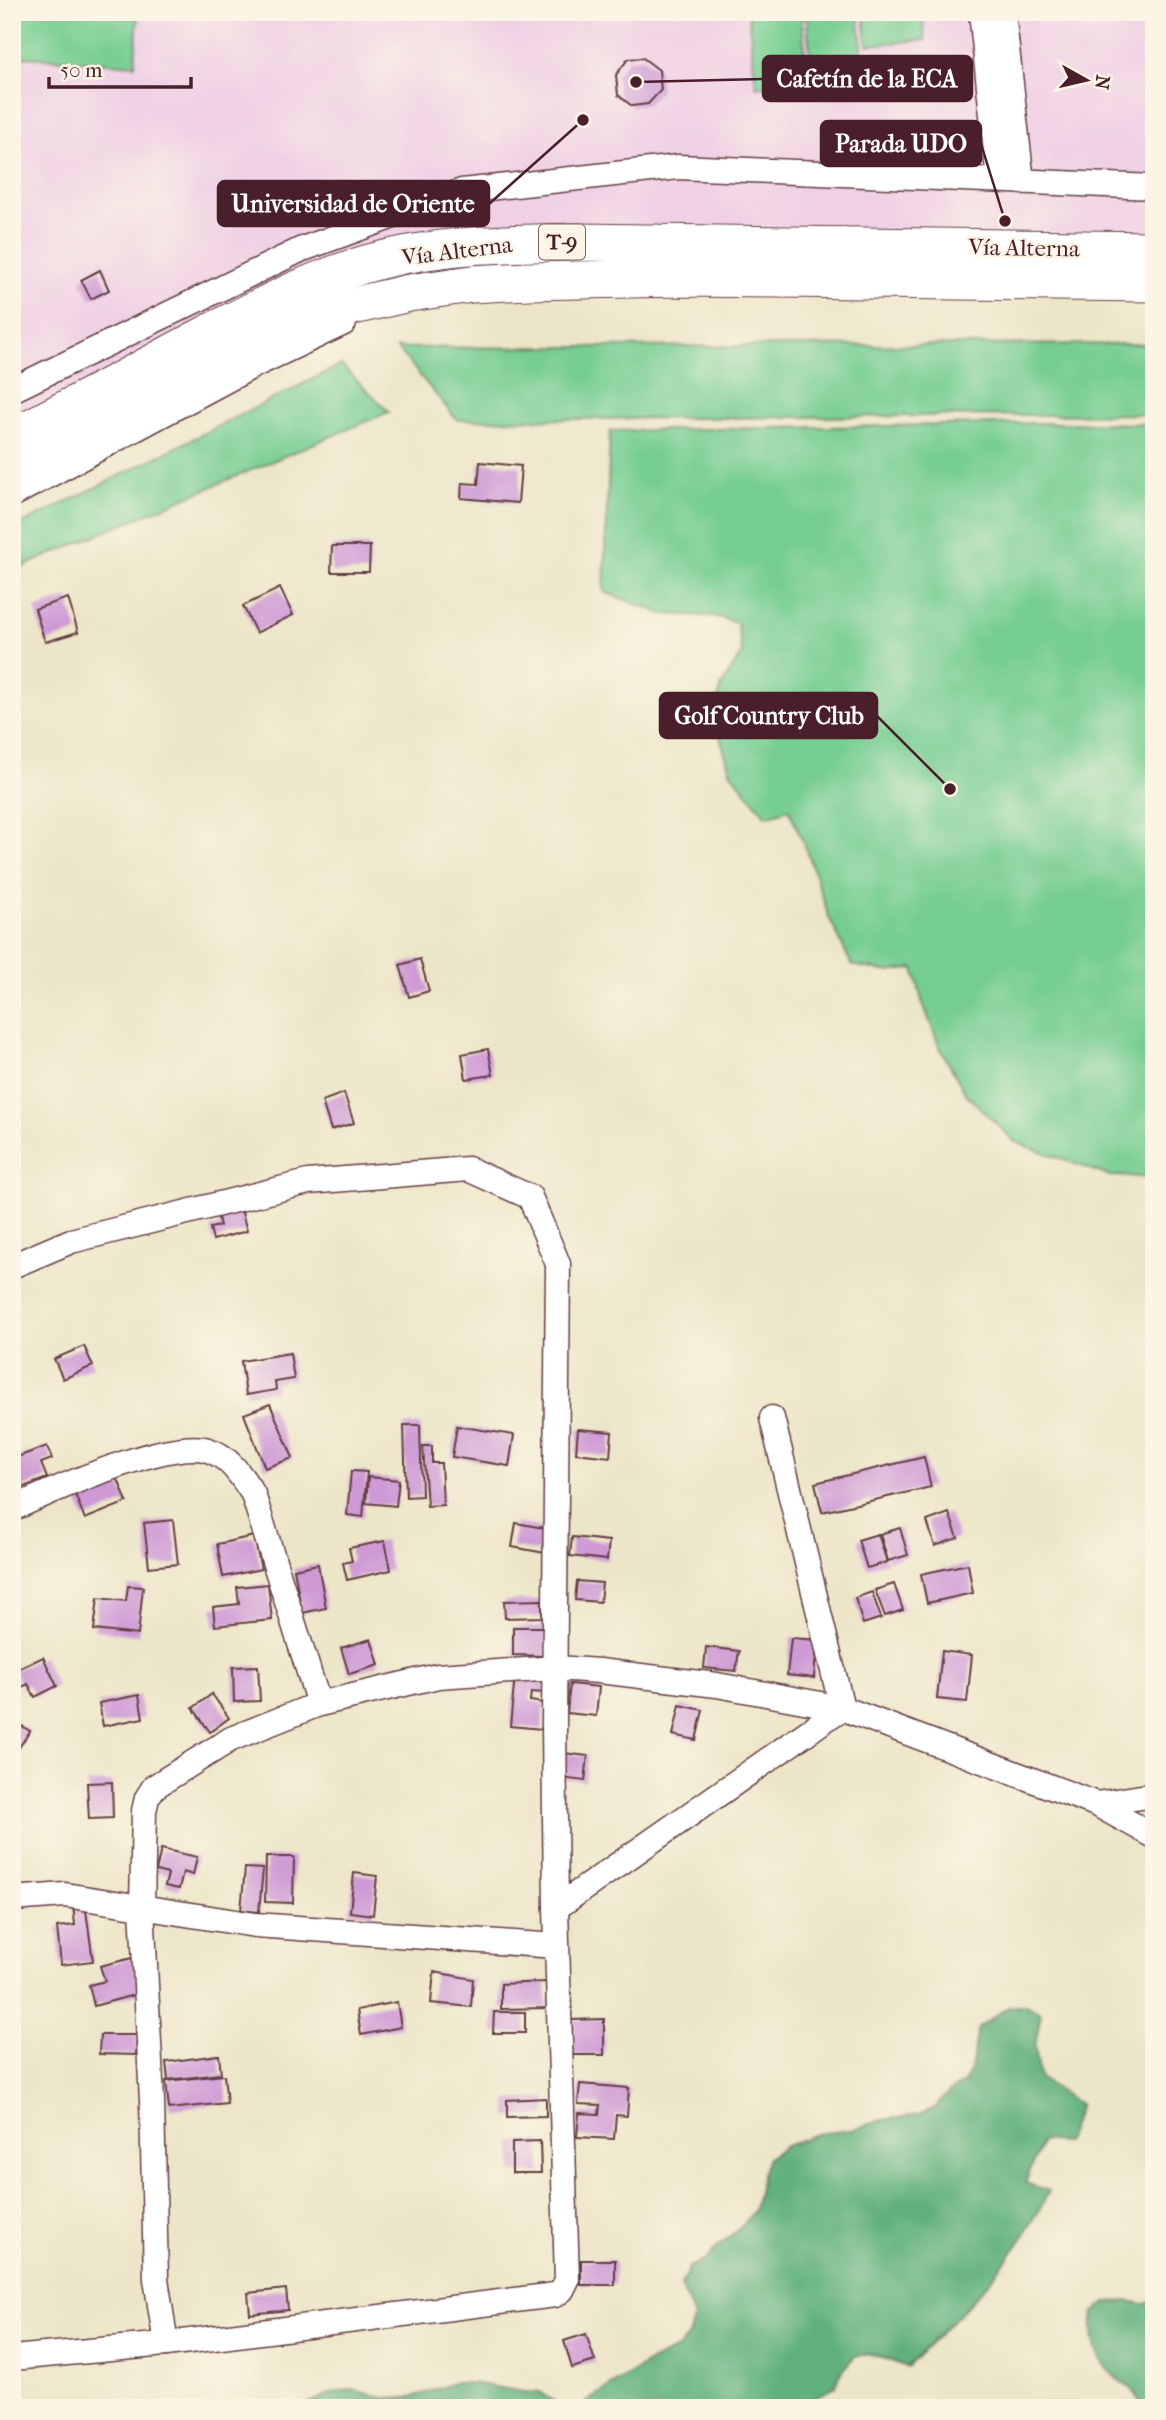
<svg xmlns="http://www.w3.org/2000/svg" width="1166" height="2420" font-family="'IM FELL French Canon',serif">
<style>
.built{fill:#efd0e5}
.green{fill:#74cd92;stroke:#5f765e;stroke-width:2}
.forest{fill:#5fb07c;stroke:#546854;stroke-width:2}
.building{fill:#ce99d5}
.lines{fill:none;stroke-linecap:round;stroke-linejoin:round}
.minor-casing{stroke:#623d42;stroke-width:27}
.highway-casing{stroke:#623d42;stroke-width:39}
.minor{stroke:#fff;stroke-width:24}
.highway{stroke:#fff;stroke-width:37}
.labels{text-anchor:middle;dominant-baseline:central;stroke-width:5;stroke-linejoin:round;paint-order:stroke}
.shield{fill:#fcf5e5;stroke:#7f5f63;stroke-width:2}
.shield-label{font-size:21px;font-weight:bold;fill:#4a1f2b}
.street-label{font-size:23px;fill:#4a1f2b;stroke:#fcf5e5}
.leader{fill:none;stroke:#4a1f2b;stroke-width:2.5}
.callout-dot{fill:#4a1f2b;stroke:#fcf5e5;stroke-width:2.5}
.callout{fill:#4a1f2b;stroke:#4a1f2b;stroke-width:2.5}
.callout-label{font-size:24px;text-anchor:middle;font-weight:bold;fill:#fff}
</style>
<rect width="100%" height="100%" fill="#fcf5e5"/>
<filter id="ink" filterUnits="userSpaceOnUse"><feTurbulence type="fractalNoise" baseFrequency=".0143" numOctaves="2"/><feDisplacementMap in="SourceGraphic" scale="14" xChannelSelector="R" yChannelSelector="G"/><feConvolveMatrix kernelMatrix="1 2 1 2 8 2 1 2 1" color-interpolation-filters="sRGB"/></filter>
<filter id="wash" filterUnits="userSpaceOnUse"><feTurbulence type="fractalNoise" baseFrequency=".00686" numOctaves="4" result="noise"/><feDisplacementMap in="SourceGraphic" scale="28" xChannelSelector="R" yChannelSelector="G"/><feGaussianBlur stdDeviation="1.57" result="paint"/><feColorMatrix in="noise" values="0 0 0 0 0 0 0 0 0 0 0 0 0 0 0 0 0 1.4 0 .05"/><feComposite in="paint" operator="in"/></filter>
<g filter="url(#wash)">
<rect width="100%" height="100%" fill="#ece5c7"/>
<path class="built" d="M12,12H1154V233L361,249L12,419Z"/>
<g class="green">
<path d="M12,12H138L135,65L12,56Z"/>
<path d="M748,12H801L808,81L756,87Z"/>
<path d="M806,12H858L864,67L812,72Z"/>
<path d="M864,12H922L925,40L867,45Z"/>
<path d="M1154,344V414L457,420L397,348Z"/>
<path d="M341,365L389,412L28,564L12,574V529Z"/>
<path d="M1047,423L1154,424V1177L1109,1176L1015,1142L966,1094L940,1048L922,1001L914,968L889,972L852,965L829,917L807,851L789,809L766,816L730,771L714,715L721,687L742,653L737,623L715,616L664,614L604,592L610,431Z"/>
</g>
<g class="forest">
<path d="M1026,2005L1041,2013L1035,2046L1040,2078L1080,2105L1066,2142L1042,2141L1025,2183L1049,2191C1016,2261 961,2313 907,2367L873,2354L855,2356L843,2369L835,2386L799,2408H586V2402L648,2363L679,2348L690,2334L694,2318L681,2285L689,2267L705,2261L716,2248L743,2225L754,2210L762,2174L768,2158L784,2147L816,2134L851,2130L882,2120L918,2115L935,2108L949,2092L964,2083L972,2065L978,2028L1008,2007Z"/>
<path d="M1127,2301L1145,2304L1154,2301V2408H1145C1138,2401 1135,2392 1128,2386C1124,2383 1119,2381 1115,2377C1095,2360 1090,2337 1094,2312L1108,2302Z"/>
<path d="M454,2383H472L524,2392H540L554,2401L556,2408H294C314,2404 331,2389 352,2390C363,2391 374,2397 385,2398C410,2401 430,2391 454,2383Z"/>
</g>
<g id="blocks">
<g class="building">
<path d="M643,58L659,70L661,90L648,104L632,106L618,95L616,75L628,59Z"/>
<path d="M100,270L109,290L91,299L81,280Z"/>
<path d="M480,462L521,466L518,503L461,498L462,483L478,484Z"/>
<path d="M332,546H370L369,572H331Z"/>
<path d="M280,588L293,615L256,633L243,606Z"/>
<path d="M68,598L78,632L45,642L35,609Z"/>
<path d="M420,959L429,991L409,997L400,965Z"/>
<path d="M488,1049L493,1075L466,1079L462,1054Z"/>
<path d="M344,1093L354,1123L331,1130L322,1101Z"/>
<path d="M240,1206L247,1231L213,1240L210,1228L220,1226L217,1213Z"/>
<path d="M84,1346L93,1366L63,1379L54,1359Z"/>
<path d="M290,1353L294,1379L275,1382L276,1390L246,1395L241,1361Z"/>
<path d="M270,1404L293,1458L265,1468L244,1414Z"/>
<path d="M404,1425H420L422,1496L406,1497Z"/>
<path d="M457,1426L514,1435L509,1466L452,1457Z"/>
<path d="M578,1429L612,1432L610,1457L576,1453Z"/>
<path d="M47,1446L52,1459L41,1463L47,1478L16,1490L12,1481V1459Z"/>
<path d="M423,1446H432V1463H441L443,1505L427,1506Z"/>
<path d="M924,1457L931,1487L822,1512L815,1483Z"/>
<path d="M351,1471L367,1472L363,1517L347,1515Z"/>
<path d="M117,1477L127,1502L85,1519L75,1494Z"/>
<path d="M368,1477L399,1480L396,1506L366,1503Z"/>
<path d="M949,1513L958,1538L935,1546L927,1521Z"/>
<path d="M173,1520L178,1564L149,1567L144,1523Z"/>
<path d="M516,1523L549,1529L545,1553L512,1547Z"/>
<path d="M900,1528L908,1555L888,1561L880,1534Z"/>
<path d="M878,1534L887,1562L867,1568L858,1540Z"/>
<path d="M254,1536L261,1569L223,1577L217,1544Z"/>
<path d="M572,1537L609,1541L607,1560L570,1556Z"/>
<path d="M385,1541L391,1570L347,1580L343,1563L352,1561L349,1548Z"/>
<path d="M318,1564L326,1608L302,1613L294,1569Z"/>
<path d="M968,1564L973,1593L927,1603L921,1574Z"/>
<path d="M577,1581L602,1583L600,1602L575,1600Z"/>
<path d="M268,1584L272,1620L215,1626L213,1607L239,1604L237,1587Z"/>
<path d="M894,1584L903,1610L885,1616L875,1590Z"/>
<path d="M128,1586L143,1587L138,1635L94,1630L98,1598L126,1601Z"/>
<path d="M872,1592L881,1618L863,1624L855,1598Z"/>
<path d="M542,1600V1617L505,1618L504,1601Z"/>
<path d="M513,1627H547L546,1656L513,1655Z"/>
<path d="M791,1638L817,1640L814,1678L787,1675Z"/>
<path d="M371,1639L379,1665L349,1674L341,1648Z"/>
<path d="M706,1647L739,1651L736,1671L704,1668Z"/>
<path d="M942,1651L972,1655L967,1702L937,1699Z"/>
<path d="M43,1657L57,1686L35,1697L28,1684L22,1687L14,1671Z"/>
<path d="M258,1666L260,1701L234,1702L233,1667Z"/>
<path d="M515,1676L546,1680L545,1693L531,1692L530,1701L544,1703L542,1729L510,1726Z"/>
<path d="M570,1684L599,1687L596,1716L567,1713Z"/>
<path d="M212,1694L229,1718L210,1732L193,1708Z"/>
<path d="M139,1695L143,1718L103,1726L99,1703Z"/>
<path d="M680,1705L703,1710L696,1740L673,1735Z"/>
<path d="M12,1720L30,1731L12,1758Z"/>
<path d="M564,1753L588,1756L585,1781L560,1778Z"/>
<path d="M112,1782L113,1818L89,1819L87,1783Z"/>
<path d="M161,1849L197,1857L193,1875L183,1872L179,1889L165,1886L168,1874L156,1871Z"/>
<path d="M266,1857H294L293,1903L265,1902Z"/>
<path d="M245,1868L263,1869L259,1912L241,1910Z"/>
<path d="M354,1873L377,1876L373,1915L350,1912Z"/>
<path d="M85,1903L93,1961L61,1965L57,1927L75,1925L73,1905Z"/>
<path d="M132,1958L141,1993L94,2006L89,1985L105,1981L100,1966Z"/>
<path d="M434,1972L473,1979L471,2007L431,2003Z"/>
<path d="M546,1982L547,2008L501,2009V1984Z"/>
<path d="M397,2002L401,2027L361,2035L357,2010Z"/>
<path d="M494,2012H525V2033H493Z"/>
<path d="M604,2019V2055H571V2020Z"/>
<path d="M100,2035H137L136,2055L99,2054Z"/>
<path d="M219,2055L221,2074L168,2080L166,2062Z"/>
<path d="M224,2075L227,2103L169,2109L166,2081Z"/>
<path d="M580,2084L629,2088L627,2116L616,2115L614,2139L577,2137L579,2113L599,2114L600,2105L578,2104Z"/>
<path d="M546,2098V2116L507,2117V2100Z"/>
<path d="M540,2141L541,2173H512V2142Z"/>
<rect x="581" y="2260" width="34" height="25"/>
<path d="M286,2289L288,2310L250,2314L248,2293Z"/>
<path d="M586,2334L595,2361L572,2368L564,2341Z"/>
</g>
</g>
</g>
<g filter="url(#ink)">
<use href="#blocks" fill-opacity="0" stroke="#623d42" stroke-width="2"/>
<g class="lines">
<defs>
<g id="minor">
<path d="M981,12L999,180"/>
<path d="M1003,12L1022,182"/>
<path d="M12,390L300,250L462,191L678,167L1154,187"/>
<path d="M12,495L253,366L344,323"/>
<path d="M12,1266L71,1241L308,1182L468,1169L530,1197L558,1264L554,1724L556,1908L567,2280L562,2290L555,2295L166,2344L12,2358"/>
<path d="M12,1509C51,1491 168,1438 208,1450C229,1456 242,1477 253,1494L319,1704L438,1676L556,1668L599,1671L717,1685L842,1708L1096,1804L1154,1836"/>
<path d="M1096,1804L1154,1795"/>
<path d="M12,1899L65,1895L255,1925L556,1946"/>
<path d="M556,1908L842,1708L772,1418"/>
<path d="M166,2344L156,2279L152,2101L142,1907L144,1811L147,1798L154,1787L231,1739L319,1704"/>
</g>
<g id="highway">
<path d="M12,437C74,405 135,373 196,340C256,309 315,276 381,260C445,244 512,243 577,242L1154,250"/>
<path d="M12,470L242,350L292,326L336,310L409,293L472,284L528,281L682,278L1154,283"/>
</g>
</defs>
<use href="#minor" class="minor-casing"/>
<use href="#highway" class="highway-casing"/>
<use href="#minor" class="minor"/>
<use href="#highway" class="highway"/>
</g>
</g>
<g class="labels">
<rect class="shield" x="539" y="224.5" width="46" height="35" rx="5"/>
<g class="shield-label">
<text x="562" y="242">T-9</text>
</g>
<g class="street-label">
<text transform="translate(1024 248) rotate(1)">Vía Alterna</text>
<text transform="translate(457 251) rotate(-7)">Vía Alterna</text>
</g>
</g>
<path class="leader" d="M636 82L763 79M1005 221L981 144M583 120L489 204M950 789L877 716"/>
<g class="callout-dot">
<circle cx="636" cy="82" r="7"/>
<circle cx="1005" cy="221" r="7"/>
<circle cx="583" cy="120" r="7"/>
<circle cx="950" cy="789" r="7"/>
</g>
<g class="callout">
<rect x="763" y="56" width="209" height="45" rx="7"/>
<rect x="821" y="121" width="160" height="45" rx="7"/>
<rect x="218" y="181" width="271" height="45" rx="7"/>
<rect x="660" y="693" width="217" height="45" rx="7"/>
</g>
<g class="callout-label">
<text x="867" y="87">Cafetín de la ECA</text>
<text x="901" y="152">Parada UDO</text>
<text x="353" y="212">Universidad de Oriente</text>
<text x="769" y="724">Golf Country Club</text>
</g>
<rect width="1166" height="2420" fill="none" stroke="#fcf5e5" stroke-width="42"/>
<g transform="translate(1086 80) rotate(98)" stroke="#fcf5e5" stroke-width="5" paint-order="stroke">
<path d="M0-5L12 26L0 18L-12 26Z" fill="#4a1f2b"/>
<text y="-10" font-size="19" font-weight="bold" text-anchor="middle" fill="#4a1f2b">N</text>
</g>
<path d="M49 77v10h142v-10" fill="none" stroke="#4a1f2b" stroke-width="3.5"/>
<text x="60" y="77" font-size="21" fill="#4a1f2b" stroke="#fcf5e5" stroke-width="5" paint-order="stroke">50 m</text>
</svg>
